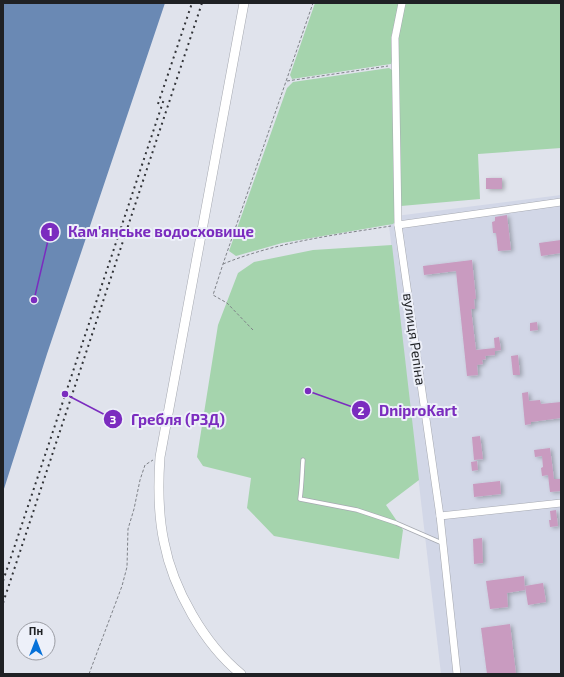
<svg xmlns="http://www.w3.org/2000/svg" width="564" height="677" font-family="'Exo 2',sans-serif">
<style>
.built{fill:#d2d7e7}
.green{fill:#a5d4ad}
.water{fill:#6a89b4}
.building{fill:#c99bc0;filter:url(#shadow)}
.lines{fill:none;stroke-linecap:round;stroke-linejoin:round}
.lane-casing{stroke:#a6a9b1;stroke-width:5}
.street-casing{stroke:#a6a9b1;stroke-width:8}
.secondary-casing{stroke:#a6a9b1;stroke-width:10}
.path{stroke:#7f8288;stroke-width:1;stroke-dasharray:3 2;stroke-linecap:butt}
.lane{stroke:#fff;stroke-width:3.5}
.street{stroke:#fff;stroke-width:7}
.secondary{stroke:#fff;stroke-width:9}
.rail{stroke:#323438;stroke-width:2;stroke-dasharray:2 4;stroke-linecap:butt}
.labels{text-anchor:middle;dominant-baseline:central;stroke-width:4;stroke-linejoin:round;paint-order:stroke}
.street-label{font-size:14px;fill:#1f2124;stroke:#edf0f9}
.leader{fill:none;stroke:#7b2cbf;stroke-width:1.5}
.callout-dot{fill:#7b2cbf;stroke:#edf0f9;stroke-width:1.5}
.mark-label{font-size:12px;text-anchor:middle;font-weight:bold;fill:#fff}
.callout-label{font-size:15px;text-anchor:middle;font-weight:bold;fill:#7b2cbf;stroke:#edf0f9;stroke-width:4;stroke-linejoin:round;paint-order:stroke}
</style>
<defs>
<filter id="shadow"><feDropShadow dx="2.5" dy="1.5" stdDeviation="2" flood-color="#0004"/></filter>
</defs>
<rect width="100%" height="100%" fill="#e0e3ec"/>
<path class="built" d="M561,195V674H441L388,217Z"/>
<g class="green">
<path d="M315,3H399L391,38L392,61L391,64L292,79L290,75Z"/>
<path d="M406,3H561V148L478,154L480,199L401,206L398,38L402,14Z"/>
<path d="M389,68L392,70L395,222L393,224L282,243L236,256L229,251L287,88L293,82Z"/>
<path d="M392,245L419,480L386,505L403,530L399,559L274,536L247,508L251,478L203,466L197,457L218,325L238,273L254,262L313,250Z"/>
</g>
<path class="water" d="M3,3H165L47,354L3,492Z"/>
<g class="building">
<rect x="486" y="178" width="16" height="11"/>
<path d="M507,215L511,250L498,251L496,233H493L492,222L495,221V217Z"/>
<path d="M561,240V253L541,256L539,243Z"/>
<path d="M472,260L476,299H474L475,309H471L476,350L495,348V355L485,356L486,359L482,360L483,364L477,365L478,375L467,376L456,271L424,275L423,266Z"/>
<path d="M537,322L538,330L530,331V323Z"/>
<path d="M499,337L501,350L495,351L494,338Z"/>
<path d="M518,355L520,375H513L511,356Z"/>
<path d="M528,392L529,401L540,400L541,404L561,402V418L531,422V424L525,425L522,393Z"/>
<path d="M480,436L483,459L474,460L472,437Z"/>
<path d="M550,448L554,479H561V491L550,492L548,475L542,476L541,468L543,467L542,456L535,457L534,450Z"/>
<path d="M477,461L478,470L472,471L471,462Z"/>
<path d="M500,481L501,494L474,497L473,484Z"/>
<path d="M556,510L558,526L550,527L549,520H551L550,511Z"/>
<path d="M482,538L483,563L474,564L473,539Z"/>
<path d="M524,576L525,590L507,593L508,607L490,609L486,581Z"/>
<path d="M543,583L546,602L528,605L525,586Z"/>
<path d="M510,624L516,674H487L481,628Z"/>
</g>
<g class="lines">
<defs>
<path id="lane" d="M303,460C302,473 302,485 300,499L357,510L396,523L442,543"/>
<g id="street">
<path d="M402,3L395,38L398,225L440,516L457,674"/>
<path d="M398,225L561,202"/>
<path d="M440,516L561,503"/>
</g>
<path id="secondary" d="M241,674C204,644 173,589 164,542C158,514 158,486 160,457L244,3"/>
</defs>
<use href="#lane" class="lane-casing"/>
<use href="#street" class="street-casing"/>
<use href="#secondary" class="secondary-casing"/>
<g class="path">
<path d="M287,81L388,66"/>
<path d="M223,264C277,242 334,235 391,226"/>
<path d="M253,330L227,303L213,295L223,264L313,3"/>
<path d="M89,674L122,586L127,567L128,529L134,509L140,480L145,465L153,460"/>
</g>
<use href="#lane" class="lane"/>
<use href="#street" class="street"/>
<use href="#secondary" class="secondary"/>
<g class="rail">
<path d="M158,104L192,3"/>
<path d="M3,581L164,99"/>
<path d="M3,603L202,3"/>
</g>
</g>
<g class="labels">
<g class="street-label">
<text transform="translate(415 339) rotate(82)">вулиця Репіна</text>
</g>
</g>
<path class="leader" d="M34 300L50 232M308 391L361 410M65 394L113 419"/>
<g class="callout-dot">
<circle cx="34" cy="300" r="4"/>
<circle cx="308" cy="391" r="4"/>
<circle cx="65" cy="394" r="4"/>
<circle cx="50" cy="232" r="10"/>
<circle cx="361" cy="410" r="10"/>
<circle cx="113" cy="419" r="10"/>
</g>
<g class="mark-label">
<text x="50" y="236">1</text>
<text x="361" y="415">2</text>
<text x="113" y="424">3</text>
</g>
<g class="callout-label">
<text x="161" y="237">Кам'янське водосховище</text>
<text x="418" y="416">DniproKart</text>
<text x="178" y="425">Гребля (РЗД)</text>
</g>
<rect width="564" height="677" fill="none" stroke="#1f2124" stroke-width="8"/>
<g transform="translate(36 641)"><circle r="19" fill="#edf0f9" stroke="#9b9da4"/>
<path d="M0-3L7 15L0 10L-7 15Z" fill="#0671d9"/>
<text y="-6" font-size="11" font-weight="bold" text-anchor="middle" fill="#1f2124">Пн</text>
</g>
</svg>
